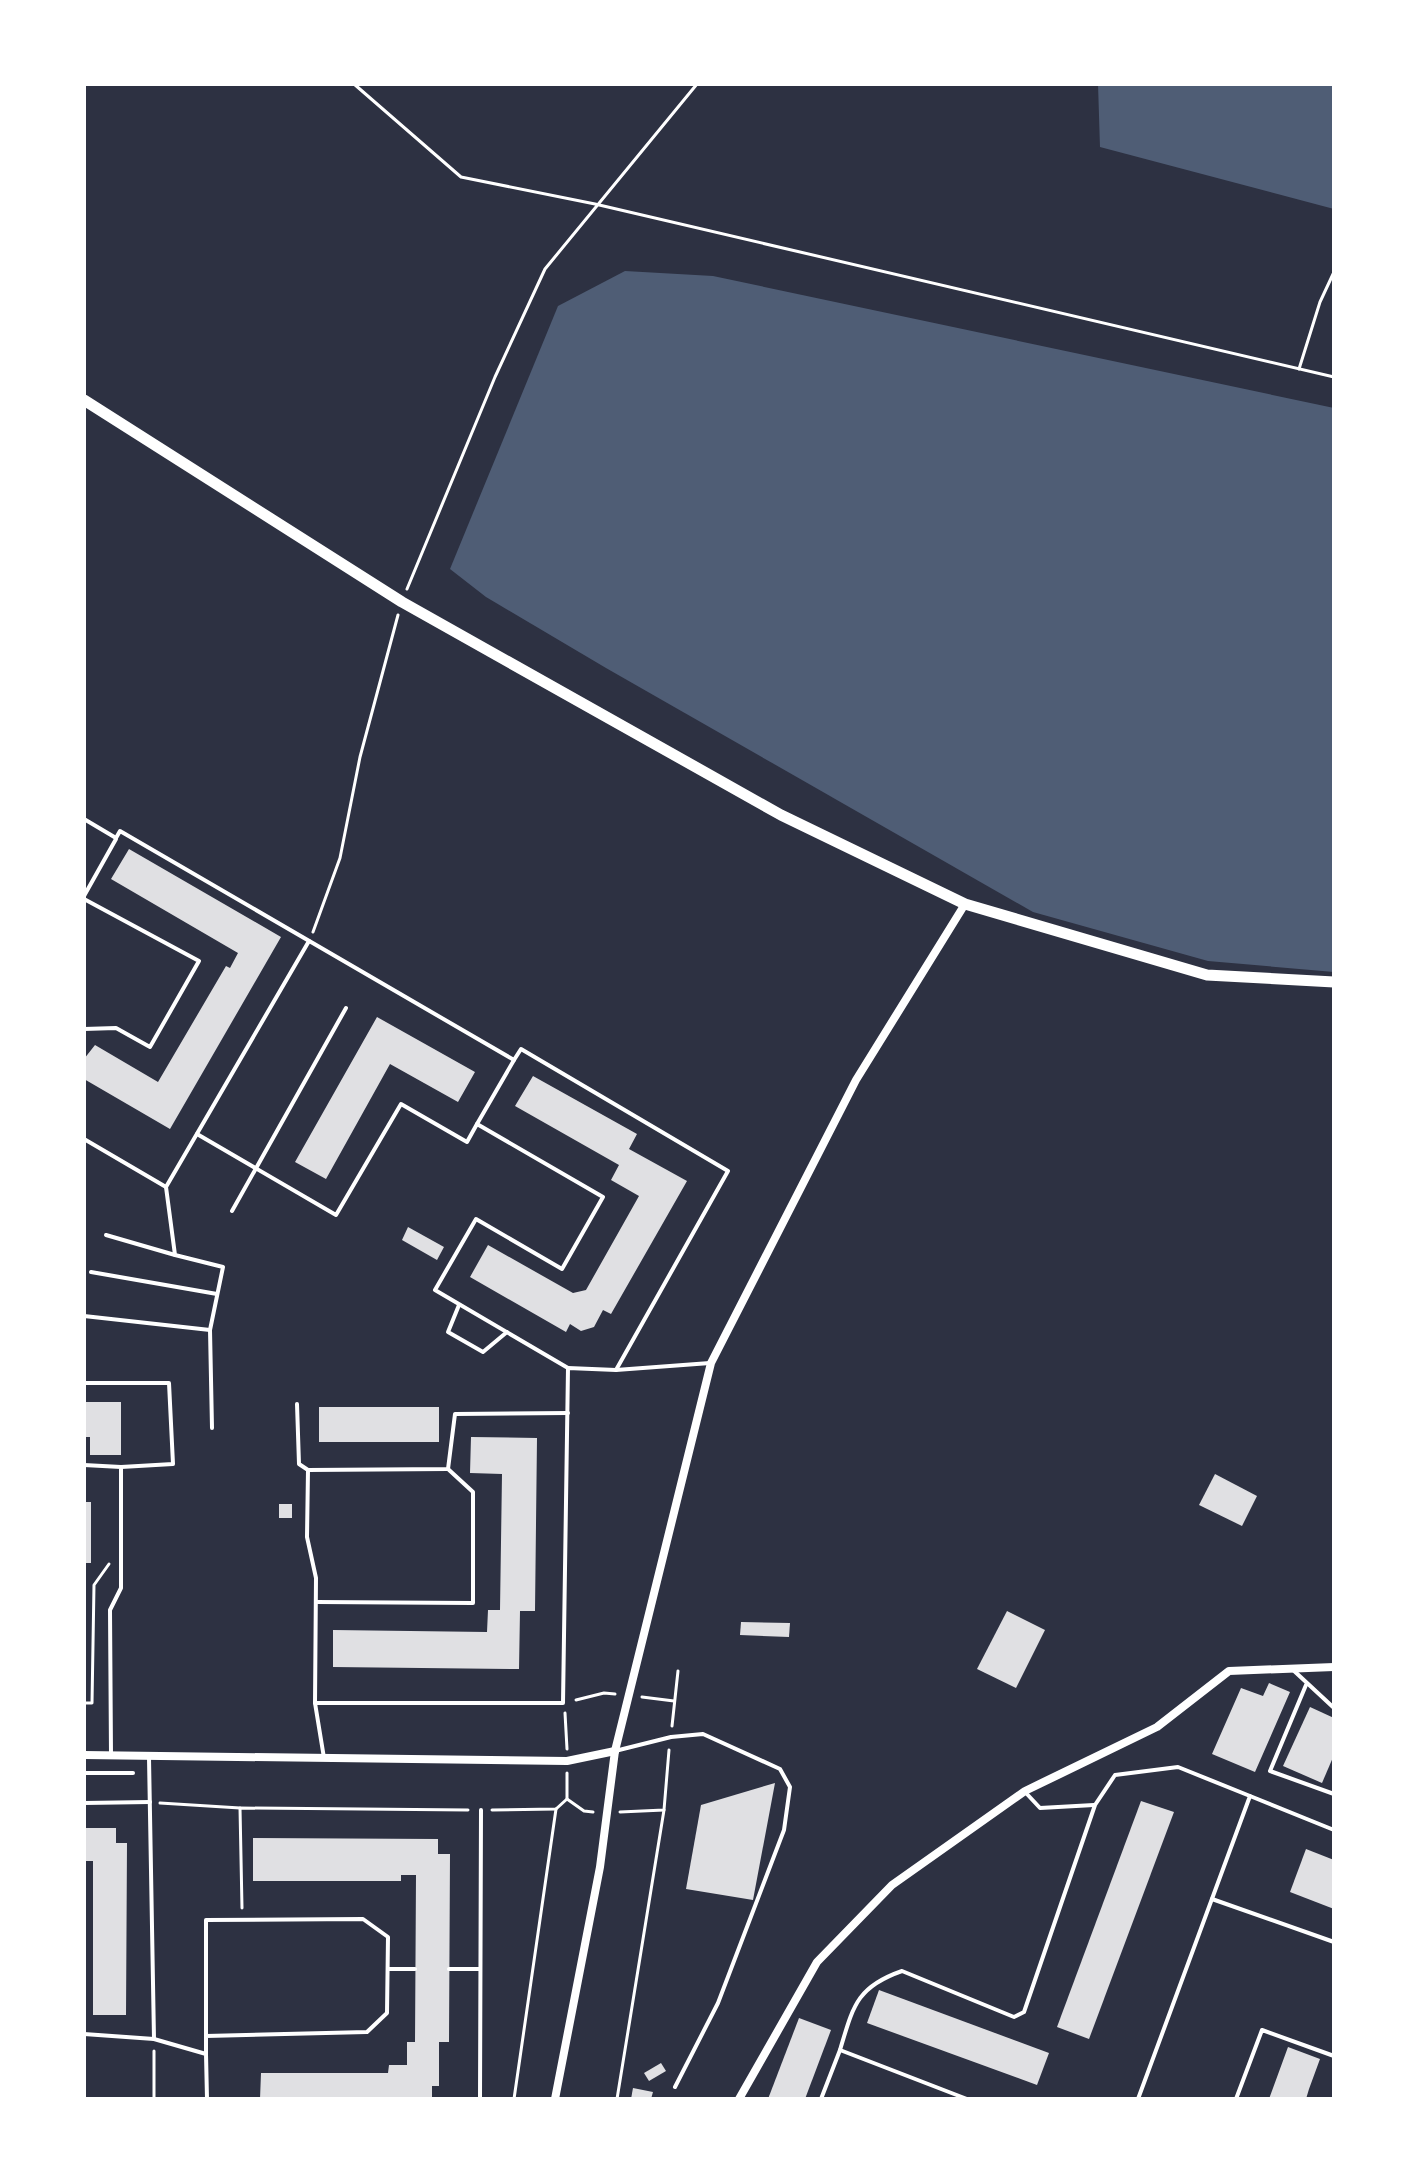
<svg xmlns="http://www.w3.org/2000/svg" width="1418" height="2183" font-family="'Noto Sans',sans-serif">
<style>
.water{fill:#4f5d75}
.building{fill:#e0e0e3}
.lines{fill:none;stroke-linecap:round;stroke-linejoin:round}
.path{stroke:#fff;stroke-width:3}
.service{stroke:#fff;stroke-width:4}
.minor{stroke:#fff;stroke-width:8}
.tertiary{stroke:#fff;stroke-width:11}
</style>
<rect width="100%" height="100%" fill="#2d3142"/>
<g class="water">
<path d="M1098,84H1334V209L1100,147Z"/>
<path d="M625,271L713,276L1334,408V972L1208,961L1033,912L606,668L486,597L450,569L558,306Z"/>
</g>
<g class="building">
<path d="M129,849L281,937L170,1129L84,1079V1059L95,1045L158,1082L226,966L230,968L238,953L111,879Z"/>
<path d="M377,1017L475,1072L458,1102L390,1064L326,1179L295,1162Z"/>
<path d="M533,1076L637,1134L629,1149L687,1181L611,1314L603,1310L594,1327L581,1331L570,1324L566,1332L470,1277L488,1245L573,1293L586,1290L639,1196L611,1180L619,1165L515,1106Z"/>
<path d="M408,1227L444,1247L437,1260L402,1240Z"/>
<path d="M84,1402H121V1455H90V1437H84Z"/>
<rect x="319" y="1407" width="120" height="35"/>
<path d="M471,1437L537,1438L535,1611H520L519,1669L333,1667V1630L487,1632L488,1610H500L502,1474L470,1473Z"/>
<path d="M1215,1474L1257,1496L1242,1526L1199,1505Z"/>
<rect x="84" y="1502" width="7" height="61"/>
<rect x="279" y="1504" width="13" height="14"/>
<path d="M1007,1611L1045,1630L1016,1688L977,1669Z"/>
<path d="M741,1622L790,1623L789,1637L740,1635Z"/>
<path d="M1269,1683L1290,1692L1255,1772L1212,1754L1241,1688L1263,1696Z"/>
<path d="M1310,1707L1334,1718V1755L1322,1783L1283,1766Z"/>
<path d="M775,1783L753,1900L686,1889L701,1805Z"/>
<path d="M1141,1801L1174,1812L1089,2039L1057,2027Z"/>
<path d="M84,1828H116V1843H127L126,2015H93V1861H84Z"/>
<path d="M253,1838L438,1839V1854H450L449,2042H439V2086H432V2098L260,2099L261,2073H388L389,2065H407V2042H415L416,1875H401V1881H253Z"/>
<path d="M1306,1849L1334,1860V1909L1290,1892Z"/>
<path d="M879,1990L1049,2053L1037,2085L867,2023Z"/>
<path d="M799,2018L831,2030L805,2099H768Z"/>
<path d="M1288,2047L1320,2059L1309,2089L1306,2099H1269Z"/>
<path d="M661,2063L666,2071L649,2081L644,2073Z"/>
<path d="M633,2088L653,2092L651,2099H631Z"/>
</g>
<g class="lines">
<g class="path">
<path d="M354,84L461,177L595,204L1334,377"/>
<path d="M1299,369L1320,302L1334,272"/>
<path d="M407,589L495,377L545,269L697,84"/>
<path d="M313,932L340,858L360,757L398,615"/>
<path d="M642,1697L674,1701"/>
<path d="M576,1700L604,1693L615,1694"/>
<path d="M84,1703H92L94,1585L109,1564"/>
<path d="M565,1713L567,1749"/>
<path d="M672,1726L678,1671"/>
<path d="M567,1773V1799L584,1811L593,1812"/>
<path d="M160,1803L240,1808"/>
<path d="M492,1810L556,1809L567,1799"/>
<path d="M620,1812L664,1810L669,1750"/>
<path d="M242,1908L240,1808L468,1810"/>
<path d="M154,2051V2099"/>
<path d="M514,2099L556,1809"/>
<path d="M617,2099L664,1810"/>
</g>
<g class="service">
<path d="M84,819L116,838L120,831L514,1060L521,1049L728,1171L616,1370"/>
<path d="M84,896L116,839"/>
<path d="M84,899L199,961L150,1047L116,1028L84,1029"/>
<path d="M477,1124L514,1060"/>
<path d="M197,1134L336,1215L401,1104L467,1142L477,1124L603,1197L562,1269L476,1219L435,1290L568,1368"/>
<path d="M84,1139L166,1187L309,941"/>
<path d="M166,1187L175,1255L223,1267L210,1330L212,1428"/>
<path d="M232,1211L346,1008"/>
<path d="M106,1235L175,1255"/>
<path d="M91,1272L217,1294"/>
<path d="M459,1305L448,1332L483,1352L507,1332"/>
<path d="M84,1316L210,1330"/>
<path d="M84,1383H169L173,1464L121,1467"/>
<path d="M297,1404L299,1464L308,1470L307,1537L316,1578L315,1703L324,1758"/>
<path d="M84,1465L121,1467V1588L110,1610L111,1755"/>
<path d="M308,1470L448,1469L455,1414L568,1413"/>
<path d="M316,1602L473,1603V1492L448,1469"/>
<path d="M1292,1669L1334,1708"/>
<path d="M1306,1685L1270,1771L1334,1794"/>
<path d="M315,1703H563L568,1368L616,1370L710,1363"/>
<path d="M615,1751L671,1737L703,1734L780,1769L790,1787L784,1830L718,2003L675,2087"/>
<path d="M149,1758L154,2039"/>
<path d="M84,1773H133"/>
<path d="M1026,1793L1040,1808L1094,1805"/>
<path d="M1250,1796L1334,1830"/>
<path d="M84,1803L150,1802"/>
<path d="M1212,1899L1334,1942"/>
<path d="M388,1969H415"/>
<path d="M449,1969H480"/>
<path d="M84,2034L154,2039L206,2054L207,2099"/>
<path d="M206,2054V1920L363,1919L388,1937L387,2013L367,2032L206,2036"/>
<path d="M480,2099L481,1810"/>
<path d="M821,2099L840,2050"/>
<path d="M967,2099L840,2050C853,2007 856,1987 902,1971L1014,2017L1024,2012L1095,1805L1115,1775L1178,1767L1250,1796L1138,2099"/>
<path d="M1236,2099L1262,2030L1334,2056"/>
</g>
<g class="minor">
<path d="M84,1755L567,1761L615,1751"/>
<path d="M555,2099L600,1867L615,1751L711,1363L856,1080L965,904"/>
<path d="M739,2099L817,1962L892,1885L1025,1791L1157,1727L1229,1671L1334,1667"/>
</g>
<path class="tertiary" d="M84,400L402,602L781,815L965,904L1207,975L1334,982"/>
</g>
<rect width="1418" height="2183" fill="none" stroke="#ffffff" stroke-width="172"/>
</svg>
